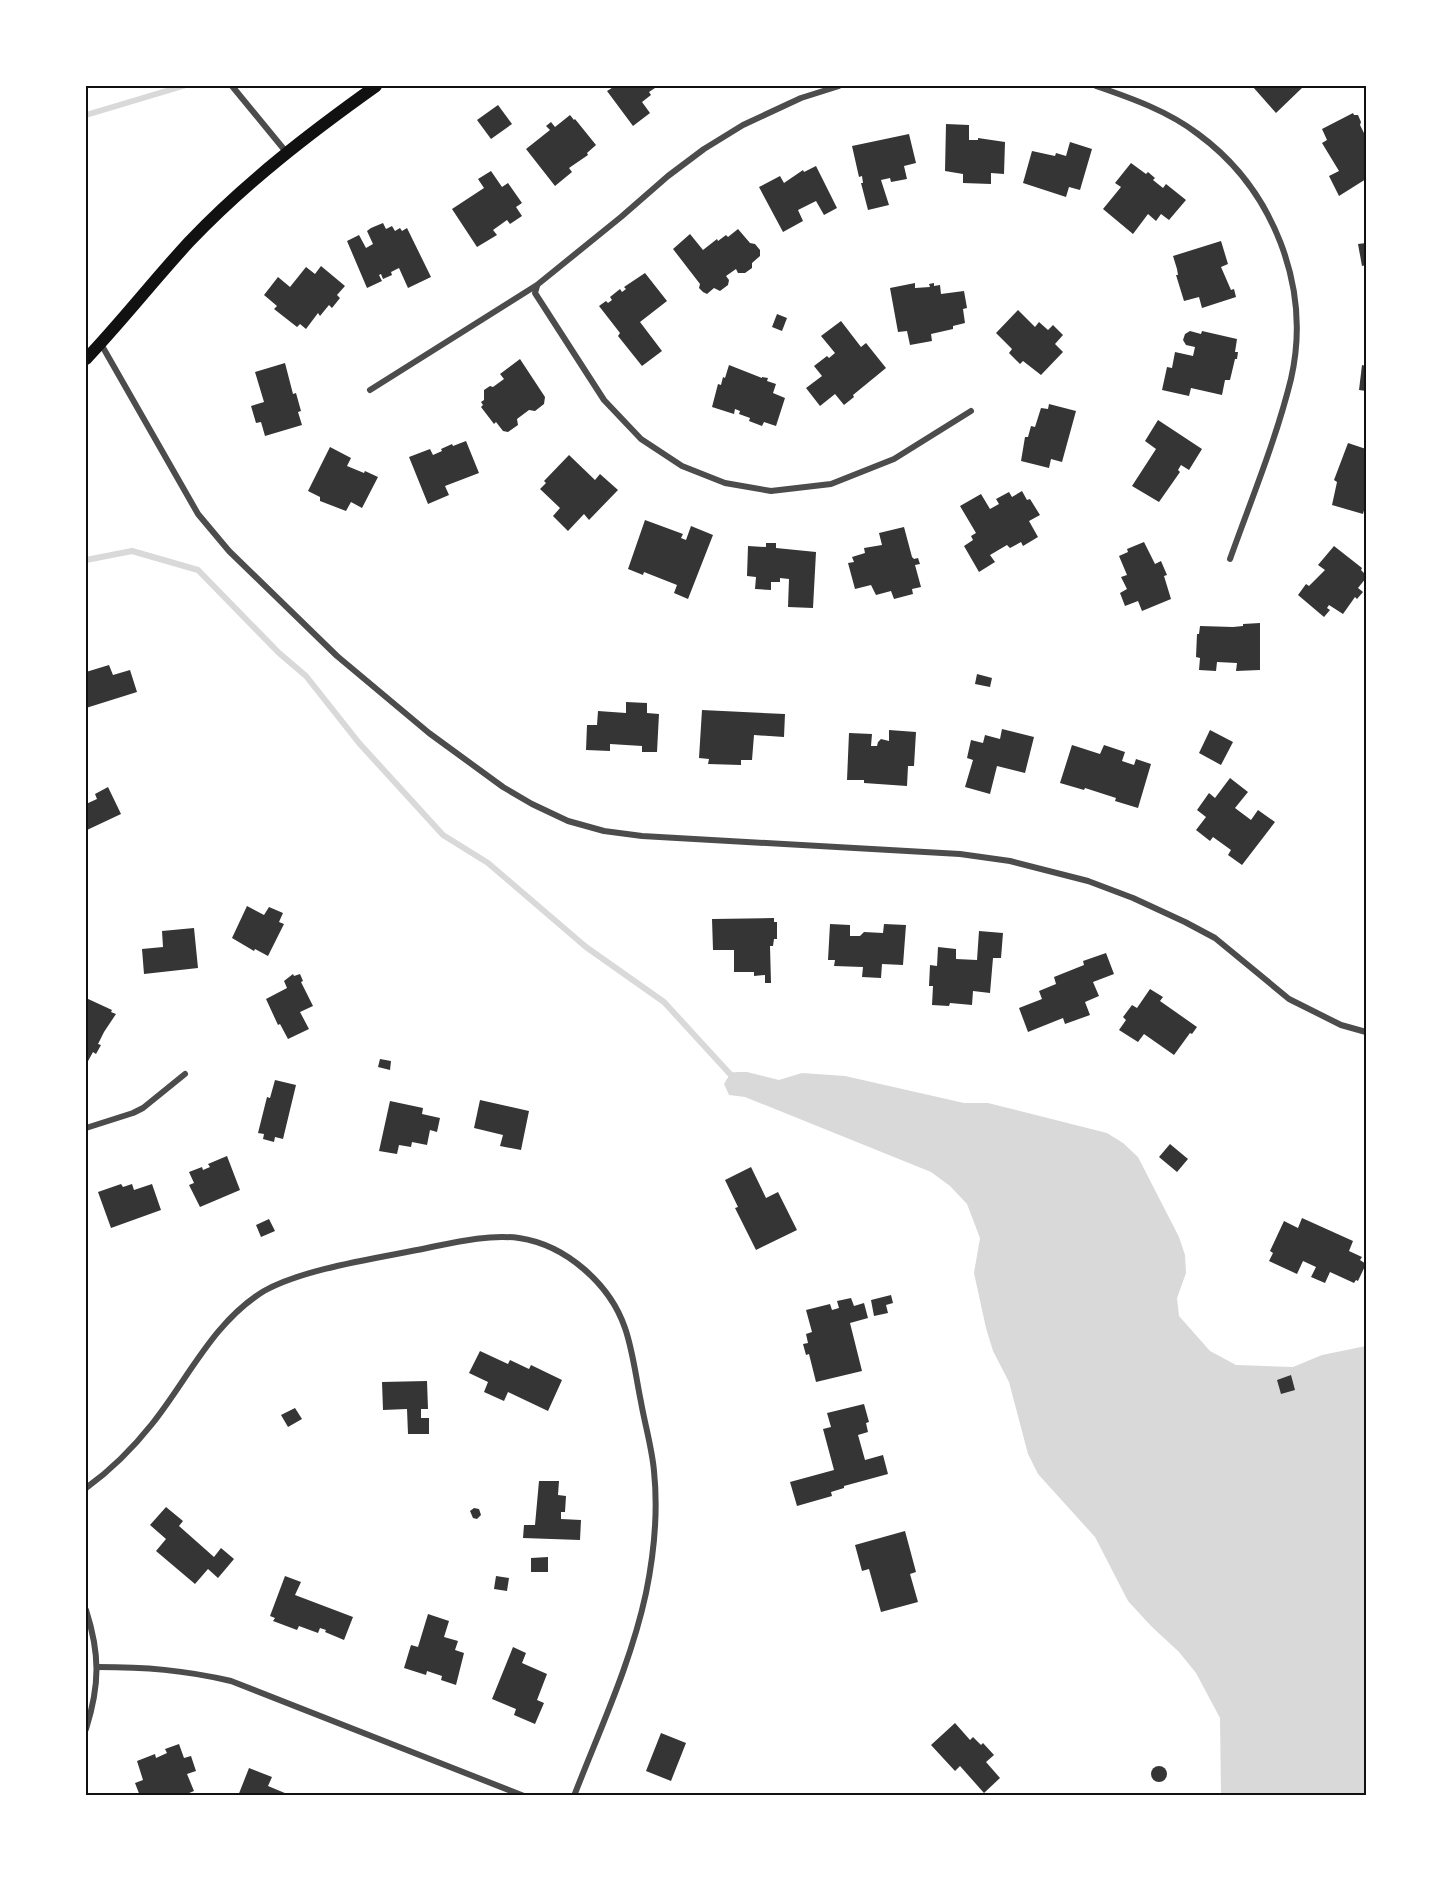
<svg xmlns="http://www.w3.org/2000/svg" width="1452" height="1881" font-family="'PT Sans',sans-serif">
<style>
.water{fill:#d9d9d9}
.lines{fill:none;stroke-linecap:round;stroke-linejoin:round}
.stream{stroke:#d9d9d9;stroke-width:6}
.building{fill:#353535}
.minor{stroke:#4c4c4c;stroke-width:6}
.secondary{stroke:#111;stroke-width:12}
.neatline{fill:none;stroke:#111;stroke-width:2}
</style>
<rect width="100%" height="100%" fill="#fff"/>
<path class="water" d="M736,1072H747L779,1080L802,1073L845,1076L964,1103H988L1107,1133L1123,1143L1138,1157L1179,1237L1185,1255L1186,1273L1177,1298L1179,1316L1210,1351L1236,1365L1293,1367L1322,1355L1366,1346V1795H1221L1220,1718L1196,1673L1179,1652L1151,1626L1128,1601L1095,1537L1038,1474L1028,1454L1009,1382L993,1351L986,1328L974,1273L980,1238L967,1204L950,1186L931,1172L745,1097L729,1095L724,1084L730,1074Z"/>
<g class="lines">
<g class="stream">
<path d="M86,115L183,86"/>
<path d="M86,560L132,551L198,570L279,653L306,676L359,743L443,835L488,863L586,947L664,1002L730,1074L737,1077"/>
</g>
</g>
<g class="building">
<path d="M615,86H658L649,92L651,95L642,102L650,113L633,126L607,91Z"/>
<path d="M1255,86H1304L1276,113L1253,87Z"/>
<path d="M498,105L512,124L491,139L477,120Z"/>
<path d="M1353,113L1354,115H1358L1361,122L1360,125L1366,137V179L1339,196L1329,176L1339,171L1322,143L1327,140L1322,129Z"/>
<path d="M570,115L574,120L575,119L596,145L587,153L588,155L569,168L572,172L555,186L526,149L550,130L546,126L551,122L555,127Z"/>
<path d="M946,124L969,125V140H978V138L1005,142L1004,174L991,173V184L963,183V174L945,171Z"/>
<path d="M909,134L916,163L904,166L907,179L891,182L890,178L881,180L889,205L868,210L861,183H863L862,176L859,177L852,146Z"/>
<path d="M1070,142L1092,149L1080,190L1069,187L1066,197L1023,183L1032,151L1055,156L1056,153L1066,156Z"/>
<path d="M1131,163L1146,174L1148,172L1155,178L1153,180L1163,188L1166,184L1186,200L1169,220L1161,214L1156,221L1148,214L1133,234L1103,209L1121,187L1115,183Z"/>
<path d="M816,166L837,208L824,215L816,201L798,210L803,221L783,232L759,187L780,176L784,183L803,170L804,172Z"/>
<path d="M491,171L502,187L508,183L522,203L516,207L522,216L510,224L507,220L493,230L497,235L477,247L452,209L484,188L478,179Z"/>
<path d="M383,223L386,229L392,226L395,231L400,228L402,231L407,228L431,277L408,288L399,268L391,272L392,275L383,279L381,274L379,275L382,281L367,288L347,241L359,235L366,248L373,244L367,231L371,228Z"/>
<path d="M738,229L750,243L755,244L760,250V256L752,263V268L745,273H738L736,269L726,276L729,280L728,285L720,291L714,288L707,294L703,292L699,288L700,284L673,249L690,234L703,250L717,239L718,241L726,235L728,237Z"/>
<path d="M1221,241L1228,264L1221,267L1231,290L1234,289L1236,297L1202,308L1199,297L1184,301L1176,275H1178L1177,269L1173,256Z"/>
<path d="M1366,243V265L1362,266L1358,244Z"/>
<path d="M321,266L345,286L337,295L340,298L332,308L329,305L320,316L318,313L306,329L300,324L297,327L274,309L277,306L264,295L278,277L290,287L306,267L315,274Z"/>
<path d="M645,273L667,301L640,322L662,351L642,366L618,336L620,333L599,306L606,301L608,303L612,300L610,297L620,289L622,292L626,289L624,287Z"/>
<path d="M915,283V288L930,287L929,284L934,283V286L940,285L941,294L964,291L967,308L963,309L965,323L953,326V329L931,334L932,341L910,345L907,331L898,332L890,288Z"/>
<path d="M1018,310L1035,327L1039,322L1048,330L1053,325L1063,335L1055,344L1063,352L1041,375L1023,361L1020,364L1009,353L1012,349L996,333Z"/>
<path d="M777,314L787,318L782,331L772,327Z"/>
<path d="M841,321L861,347L866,343L886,368L853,395L854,397L844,405L835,394L820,406L806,388L822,376L814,366L827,356L829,358L835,353L821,336Z"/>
<path d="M1190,331L1201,334L1202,331L1237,339L1235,352H1238L1237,359H1235L1230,380H1225L1222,395L1191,388L1189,396L1162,390L1167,367L1172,368L1175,352L1193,356L1195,347L1186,345L1183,340L1185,334Z"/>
<path d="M520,359L545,397L544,404L535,411L529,410L517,419L518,425L508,432L503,431L496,422L494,424L481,407L483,405L481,402L484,400V390L490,386L493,387L504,379L500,374Z"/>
<path d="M285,363L293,394L296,393L301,411L298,412L302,425L265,436L261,422L256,423L251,406L264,402L255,372Z"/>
<path d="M729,365L762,378V377L768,378L767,381L776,384L773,393L785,398L776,426L764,422L762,426L749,421L750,418L739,414L740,411L735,409L734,414L712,407L718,384L721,385L723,377L725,378Z"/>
<path d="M1362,365L1366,366V391L1359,390Z"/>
<path d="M1049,404L1076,411L1062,462L1051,459L1049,468L1021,461L1025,437H1028L1031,426L1035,427L1041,408L1048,409Z"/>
<path d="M1158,420L1202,449L1189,470L1181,465L1178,470L1180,472L1159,502L1132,486L1156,449L1145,441Z"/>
<path d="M466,441L479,473L445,486L449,495L428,504L409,457L430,449L433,455L442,451L441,449L452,444L453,446Z"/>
<path d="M1348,443L1366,449V503L1363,514L1332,505L1337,482L1334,480Z"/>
<path d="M330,447L351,458L347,466L364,473L365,471L378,477L362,508L351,502L346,511L320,501V497L308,491Z"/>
<path d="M569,455L595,480L600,474L618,490L589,520L584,514L568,531L553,516L560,508L540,489L546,483L544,481Z"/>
<path d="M1022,491L1027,500L1030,499L1040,515L1029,521L1038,537L1023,546L1021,542L1010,548L1007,545L990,555L995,562L979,572L964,546L973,540L971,536L976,533L960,506L981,494L990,509L999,504L996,499L1009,492L1012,497Z"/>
<path d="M645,520L683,534L681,538L686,540L691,526L713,535L688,599L674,593L677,585L644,572L643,575L628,569Z"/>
<path d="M904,527L912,557L914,559L918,558L920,564L915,565L921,587L912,589L913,594L894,599L891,591L876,595L871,585L855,589L848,563L854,562L852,557L865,553L864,548L882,545L879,533Z"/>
<path d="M1144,542L1155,564L1161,561L1167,575L1164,576L1171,599L1142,611L1138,601L1125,606L1120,593L1127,589L1121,577L1127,575L1119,556L1128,552L1127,549Z"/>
<path d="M766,543H776V548L816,552L813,608L788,607L789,579L780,578V582H771V590L755,589L756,577L747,576L748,546L766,547Z"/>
<path d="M1334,546L1362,568L1361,570L1366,575V578L1358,588L1363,592L1357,599L1355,597L1343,614L1329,605L1327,608L1330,610L1324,617L1298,595L1306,584L1309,586L1325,570L1318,565Z"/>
<path d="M1260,623V670L1236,671L1237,663L1217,662L1216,671L1199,670L1200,658L1196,657L1197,634H1199L1200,626L1233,627L1243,626V624Z"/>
<path d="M109,665L113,675L130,670L137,692L86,708V672Z"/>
<path d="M977,674L992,678L990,687L975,684Z"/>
<path d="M626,702L647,703V713L659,714L657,752H642V746L610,744V751L586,750L587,725H597L598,711L626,713Z"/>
<path d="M702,710L785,714L784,737L754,735L752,760H741V765L708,764L709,759L699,758Z"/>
<path d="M1002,729L1034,737L1025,773L997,766L990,794L965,787L973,760L967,758L971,740L983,743L985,735L1000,739Z"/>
<path d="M889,730L916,732L914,766H908L907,786L864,783V780H847L849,733L872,734L871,746H877L878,742L881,739L889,741Z"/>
<path d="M1210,730L1233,742L1221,765L1199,753Z"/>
<path d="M1072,745L1100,754L1104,745L1125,752L1122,761L1134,765L1136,759L1151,764L1138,808L1115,801L1116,798L1085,788L1084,790L1060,783Z"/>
<path d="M1230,778L1248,792L1235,808L1251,820L1258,810L1275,822L1242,865L1228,855L1231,850L1213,837L1210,841L1196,830L1206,817L1197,810L1209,793L1215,798Z"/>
<path d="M108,787L121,814L87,830L86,804L97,799L95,794Z"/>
<path d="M247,906L264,915L269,907L283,913L279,922L284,924L268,956L255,949L254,951L232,938Z"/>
<path d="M774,918V922H777V939H774L773,946H770L771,983H765V975L754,976V972H734V950H713L712,919Z"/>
<path d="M830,924L850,925V936H860L864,932L883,933L884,924L906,925L903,965L882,964L881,978L862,977L863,967L834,966L835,960H828Z"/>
<path d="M194,928L198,968L144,974L142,949L163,947L162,931Z"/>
<path d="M979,931L1003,933L1001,958H993L990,993L973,991L972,1005L950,1003L949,1006L932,1005L933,986H929L930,965L937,966L938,947L956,949V959L977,960Z"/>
<path d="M1106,953L1114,974L1093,982L1099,996L1085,1002L1090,1015L1065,1024L1063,1018L1028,1032L1019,1008L1042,999L1039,991L1056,984L1054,977L1084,965L1083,961Z"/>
<path d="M293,974L294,976L300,974L303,981L301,982L313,1006L300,1012L309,1029L288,1039L280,1024L278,1025L266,999L287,988L284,981Z"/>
<path d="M1150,989L1163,997L1160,1001L1197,1027L1192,1034L1190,1033L1174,1055L1144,1034L1138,1042L1119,1030L1126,1020L1123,1017L1132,1005L1137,1008Z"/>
<path d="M86,998L112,1010L111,1012L116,1014L104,1032L98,1044L101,1045L96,1054L93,1052L87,1063L86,1062Z"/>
<path d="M380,1059L391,1061L390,1070L378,1067Z"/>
<path d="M275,1080L296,1085L283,1139L275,1137L274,1142L263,1139L264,1134L258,1133L267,1097L270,1098Z"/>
<path d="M480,1100L529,1111L521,1150L500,1146L503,1135L474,1128Z"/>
<path d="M390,1101L423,1108L422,1114L440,1118L437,1132L430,1130L427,1145L412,1142L411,1147L399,1145L397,1154L379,1151Z"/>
<path d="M1170,1144L1188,1159L1177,1172L1159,1157Z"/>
<path d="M227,1156L240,1190L200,1207L189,1185L194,1183L189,1172L202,1167L203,1170L210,1167L208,1164Z"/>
<path d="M751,1167L766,1198L778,1192L797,1230L756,1250L735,1208L738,1207L725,1180Z"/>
<path d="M121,1184L123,1187L132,1184L134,1190L152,1184L161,1210L111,1228L98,1192Z"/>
<path d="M1302,1218L1353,1241L1349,1251L1362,1257L1360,1260L1366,1264L1358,1281L1356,1280L1354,1283L1330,1272L1325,1283L1311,1277L1316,1267L1303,1261L1297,1274L1269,1261L1273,1253L1270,1251L1284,1221L1298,1228Z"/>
<path d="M269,1219L275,1231L261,1237L256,1225Z"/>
<path d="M891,1295L893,1303L886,1305L888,1313L874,1316L871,1300Z"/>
<path d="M851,1298L854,1306L864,1303L868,1318L850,1323L862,1371L816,1382L809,1354L806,1355L803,1344L808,1343L806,1334L812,1332L806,1310L830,1304L832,1310L839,1308L837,1301Z"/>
<path d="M480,1351L508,1364L510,1360L529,1369L531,1365L562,1380L548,1411L508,1392L504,1401L484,1392L488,1382L469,1373Z"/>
<path d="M1291,1375L1295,1390L1281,1394L1277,1380Z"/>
<path d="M427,1381L428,1409H421V1418H429V1434H408L407,1409L383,1410L382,1382Z"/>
<path d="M864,1404L869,1422L866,1423L868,1432L858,1435L865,1460L883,1455L888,1474L844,1486V1488L831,1492L832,1496L797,1506L790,1482L834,1470L823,1429L831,1427L827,1413Z"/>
<path d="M295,1408L302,1419L288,1427L281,1415Z"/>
<path d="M539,1481H559L558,1495L566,1496L565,1512H561V1519L581,1520L580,1540L523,1538L524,1525H535Z"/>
<path d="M166,1507L183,1521L179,1526L214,1557L221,1548L234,1559L218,1578L208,1569L195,1584L156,1551L166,1539L150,1525Z"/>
<path d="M474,1508L479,1509L481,1515L477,1519L473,1518L470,1511Z"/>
<path d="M905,1531L916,1572L910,1574L918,1602L881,1612L869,1569L862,1571L855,1545Z"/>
<path d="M548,1557V1572H531V1558Z"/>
<path d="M285,1576L301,1582L295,1595L353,1617L344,1640L325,1632L326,1630L320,1628L318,1633L299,1626L297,1630L273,1621L275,1618L270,1616Z"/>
<path d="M496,1576L509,1578L507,1591L494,1589Z"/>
<path d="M428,1614L449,1621L444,1637L458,1641L455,1650L464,1653L456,1685L441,1680L442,1676L427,1671L426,1675L404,1668L411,1645L418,1647Z"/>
<path d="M513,1647L526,1653L522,1663L547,1674L537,1700L544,1703L535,1724L514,1715L516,1709L492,1699Z"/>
<path d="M955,1723L970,1740L973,1737L981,1745L983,1743L994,1755L986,1762L1000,1778L984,1793L960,1766L955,1771L931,1745Z"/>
<path d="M661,1733L686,1743L671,1781L646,1771Z"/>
<path d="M179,1744L184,1758L191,1756L196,1771L187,1774L194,1791L182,1796H140L135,1783L143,1780L137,1761L155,1754L156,1758L167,1753L165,1749Z"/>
<circle cx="1159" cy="1774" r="8"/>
<path d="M249,1768L272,1777L268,1786L292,1796H238Z"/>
</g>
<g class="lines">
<g class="minor">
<path d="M232,86L287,153"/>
<path d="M1096,86C1131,98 1168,111 1198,134C1273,189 1312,287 1291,379C1276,440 1251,500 1230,559"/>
<path d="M537,286L535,293L604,400L641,439L682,466L725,483L771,491L831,484L894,459L971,411"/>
<path d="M101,344L198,514L229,551L337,656L429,733L503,787L532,804L568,821L604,831L642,836L960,854L1010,861L1088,881L1133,898L1185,922L1215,938L1289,999L1341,1025L1366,1032"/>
<path d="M370,390L537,285L621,217L668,176L704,149L743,125L801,98L839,86"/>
<path d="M86,1128L133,1113L143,1108L185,1074"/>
<path d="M86,1488C111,1470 133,1448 152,1424C188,1379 213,1322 264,1291C305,1268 379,1258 427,1248C456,1242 489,1234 519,1238C566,1245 610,1284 625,1328C633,1351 636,1378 641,1402C645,1425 652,1448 654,1471C658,1510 654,1554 646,1593C631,1663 600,1729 574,1796"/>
<path d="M86,1610C100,1654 100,1684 86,1729"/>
<path d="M97,1667C145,1667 184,1670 231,1681L524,1796"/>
</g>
<path class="secondary" d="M86,359C122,321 154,280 189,242C245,183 310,133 376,86"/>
</g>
<rect width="1452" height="1881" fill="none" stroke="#ffffff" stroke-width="174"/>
<rect x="87" y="87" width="1278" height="1707" class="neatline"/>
</svg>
